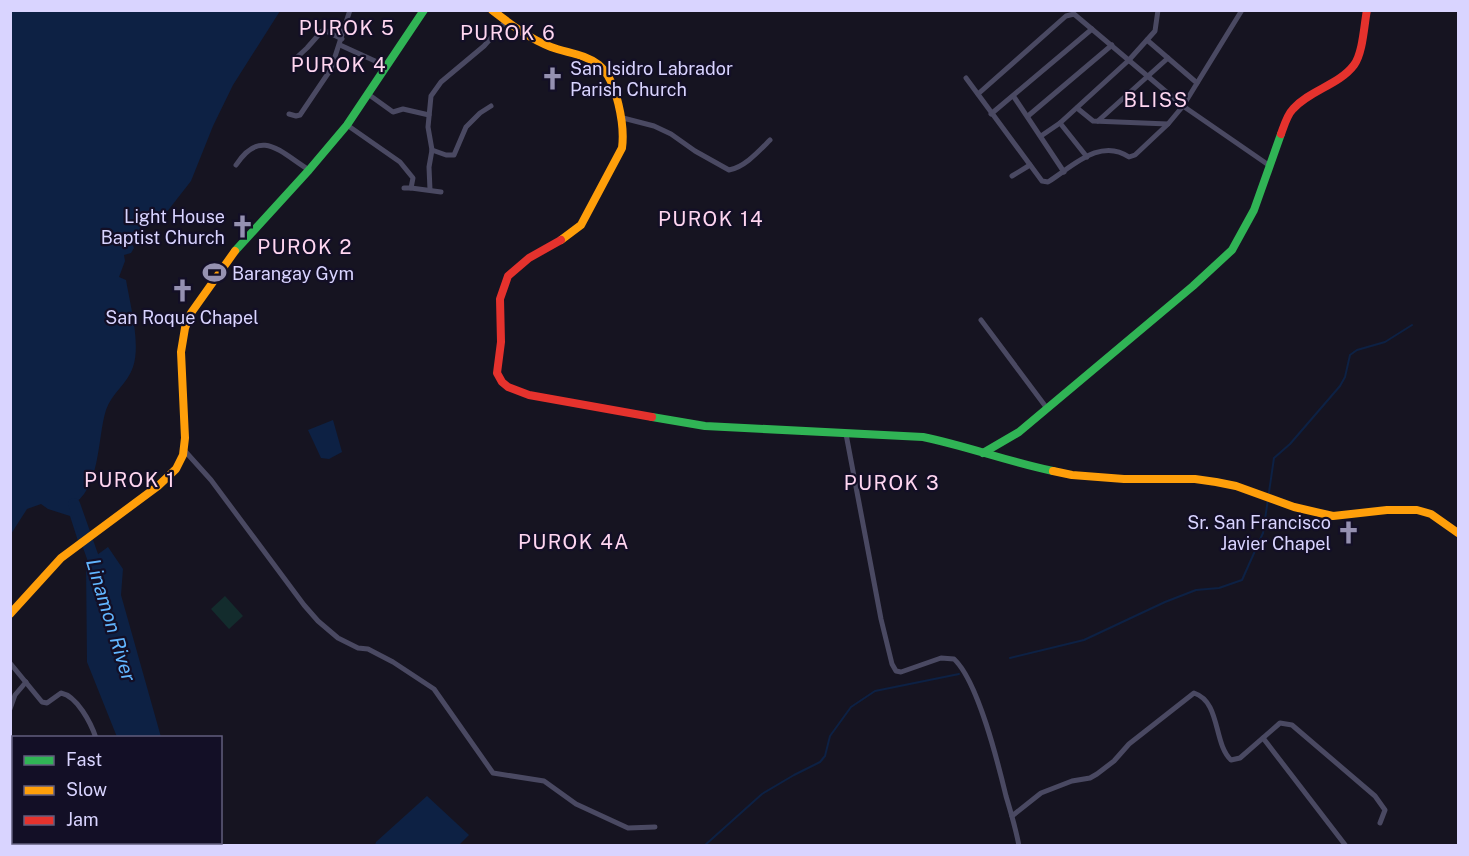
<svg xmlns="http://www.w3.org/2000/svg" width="1469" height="856" font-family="'Public Sans',sans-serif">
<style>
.green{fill:#132c2d}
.water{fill:#0d2144}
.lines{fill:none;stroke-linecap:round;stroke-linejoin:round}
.stream{stroke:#0d2144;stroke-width:2}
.river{stroke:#0d2144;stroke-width:12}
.street{stroke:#4a4962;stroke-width:5}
.fast{stroke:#30b455;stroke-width:8}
.slow{stroke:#ff9f0a;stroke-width:8}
.jam{stroke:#e5322d;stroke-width:8}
.labels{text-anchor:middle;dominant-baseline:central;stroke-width:4.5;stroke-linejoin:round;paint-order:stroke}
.poi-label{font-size:18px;fill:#d9d4ff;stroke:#130f26;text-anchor:start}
.neighbourhood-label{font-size:20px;letter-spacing:1.5px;fill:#ffd6f0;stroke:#130f26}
.water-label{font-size:20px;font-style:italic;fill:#62b6ff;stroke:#130f26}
</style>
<rect width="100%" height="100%" fill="#161421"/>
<path class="green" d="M225,596L243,616L229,629L211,609Z"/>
<g class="water">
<path d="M11,11H280L233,85L213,126L191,181L159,222L151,221L142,231L147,235L139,244L135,241L132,244L134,248L131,253L124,255L125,261L119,277L126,280C130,304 141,344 133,367C128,383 111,394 106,410C97,438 101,491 70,506H78L89,533L78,541L70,516L48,509L41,504L27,509L11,534Z"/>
<path d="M333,420L342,452L329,459L321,458L308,430Z"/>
<path d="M108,547L123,569L121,595L161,737H117L87,662L86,563Z"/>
<path d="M427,796L469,835L459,845H375L376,842Z"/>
</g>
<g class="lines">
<g class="stream">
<path d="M1010,658L1084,640L1165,602L1196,590L1219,588L1242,580L1263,533L1274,458L1290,444L1340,386L1345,377L1350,355L1357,350L1385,342L1412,325"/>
<path d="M704,846L762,794L794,775L820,762L825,756L830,736L851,707L875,691L959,674"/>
</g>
<path class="river" d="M74,504L98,572"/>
<g class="street">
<path d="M1147,40L1197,83"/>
<path d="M340,45L386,66"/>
<path d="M294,60L307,48L322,31H326L342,39"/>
<path d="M966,78L1042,181L1048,182C1072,167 1100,137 1129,157L1135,155L1168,124L1183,106L1242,10"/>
<path d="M368,94L393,112L403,109L429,115"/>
<path d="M978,94L1066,16L1074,14L1183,106L1270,166"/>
<path d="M1014,97L1064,172"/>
<path d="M1077,108L1093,121L1168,124"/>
<path d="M289,114L296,116L300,115L331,69L350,10"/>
<path d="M991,114L1092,29"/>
<path d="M1028,116L1112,45"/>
<path d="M623,118L654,126L671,134L695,151L729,170C745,167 759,151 770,140"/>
<path d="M1098,121L1168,58"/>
<path d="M1060,123L1087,157"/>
<path d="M347,125L400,162L413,178L411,188H404"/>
<path d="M1041,136L1060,123L1129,60L1155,31L1158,10"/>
<path d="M432,150L446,155H454L466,127L480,113L491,106"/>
<path d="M236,165C261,127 280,152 309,170"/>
<path d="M1012,176L1030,165"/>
<path d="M411,188L441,192"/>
<path d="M430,190L429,167L432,150L428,127L431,96L441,82L484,46L506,21"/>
<path d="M981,320L1046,407"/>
<path d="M846,434L881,619L892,664L896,671L901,672L941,658L954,659C978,681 998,763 1006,796C1011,813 1016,829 1019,846"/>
<path d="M184,450L211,480L304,605L318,621L338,638L358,648L368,649L393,662L434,689L493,773L544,781L576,804L628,828L655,827"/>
<path d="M10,663L42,702L47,703L61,693C77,696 91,723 96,738"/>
<path d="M10,709L15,695L26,682"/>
<path d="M1263,738L1346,846"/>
<path d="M1012,816L1041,793L1072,781L1090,778L1097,774L1114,761L1129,744L1194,693C1221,702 1213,743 1231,760L1240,758L1280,723L1292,725L1375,796L1385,810L1380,823"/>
<path d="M12,846L18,842"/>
</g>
<g class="fast">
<path d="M235,251L309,170L347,125L424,10"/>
<path d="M652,417L705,426L923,437C967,446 1009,462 1053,471"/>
<path d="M983,453L1019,432L1193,286L1232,250L1254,210L1281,134"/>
</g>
<g class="slow">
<path d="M492,10C510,24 530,39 551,47C567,53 585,54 599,65C617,80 625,126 622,148L581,225L561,240"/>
<path d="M1053,471L1072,475L1124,479H1195L1216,482L1236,486L1294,507L1333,516L1387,510H1417L1431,514L1458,533"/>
<path d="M10,614L61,558L158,486L176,469L183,455L185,438L181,352L185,328L191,313L235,251"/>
</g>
<g class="jam">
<path d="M1281,134C1284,126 1287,115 1293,109C1310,90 1339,85 1354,65C1363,53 1364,25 1367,10"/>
<path d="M561,240L529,258L508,276L500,299L501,342L497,373L502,382L508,387L529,395L652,417"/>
</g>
</g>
<defs>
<symbol id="church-bare" viewBox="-9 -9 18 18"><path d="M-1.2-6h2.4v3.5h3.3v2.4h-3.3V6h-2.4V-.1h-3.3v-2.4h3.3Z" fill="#9591b1" stroke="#130f26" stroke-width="2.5" paint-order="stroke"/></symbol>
<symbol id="stadium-bare" viewBox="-9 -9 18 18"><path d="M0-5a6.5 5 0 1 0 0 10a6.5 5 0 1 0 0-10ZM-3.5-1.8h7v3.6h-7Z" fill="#9591b1" stroke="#130f26" stroke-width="2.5" paint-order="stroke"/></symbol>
</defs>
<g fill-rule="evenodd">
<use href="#church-bare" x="536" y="62" width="33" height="33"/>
<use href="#church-bare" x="226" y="210" width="33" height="33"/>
<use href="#stadium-bare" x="198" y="256" width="33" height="33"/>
<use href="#church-bare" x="166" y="274" width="33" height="33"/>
<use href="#church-bare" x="1332" y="516" width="33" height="33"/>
</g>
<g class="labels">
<g class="poi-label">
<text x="570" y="68">San Isidro Labrador<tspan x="570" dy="21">Parish Church</tspan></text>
<text x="225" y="216" text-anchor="end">Light House<tspan x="225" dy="21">Baptist Church</tspan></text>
<text x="232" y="273">Barangay Gym</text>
<text x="182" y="317" text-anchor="middle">San Roque Chapel</text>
<text x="1331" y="522" text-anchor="end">Sr. San Francisco<tspan x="1331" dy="21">Javier Chapel</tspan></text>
</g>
<g class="neighbourhood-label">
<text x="347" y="28">PUROK 5</text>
<text x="508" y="33">PUROK 6</text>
<text x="339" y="65">PUROK 4</text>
<text x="1156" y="100">BLISS</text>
<text x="711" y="219">PUROK 14</text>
<text x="305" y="247">PUROK 2</text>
<text x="130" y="480">PUROK 1</text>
<text x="892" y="483">PUROK 3</text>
<text x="574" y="542">PUROK 4A</text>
</g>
<g class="water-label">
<text transform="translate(111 620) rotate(73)">Linamon River</text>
</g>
</g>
<rect width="1469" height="856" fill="none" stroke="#d9d4ff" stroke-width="24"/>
<rect x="12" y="736" width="210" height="108" fill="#130f26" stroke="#625e7d" stroke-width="1.5"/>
<rect x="24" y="756" width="30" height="9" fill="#30b455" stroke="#625e7d" stroke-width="1.5"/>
<text x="66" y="766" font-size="18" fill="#d9d4ff">Fast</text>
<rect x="24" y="786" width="30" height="9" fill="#ff9f0a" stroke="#625e7d" stroke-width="1.5"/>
<text x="66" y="796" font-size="18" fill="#d9d4ff">Slow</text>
<rect x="24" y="816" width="30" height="9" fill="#e5322d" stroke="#625e7d" stroke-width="1.5"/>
<text x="66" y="826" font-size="18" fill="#d9d4ff">Jam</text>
</svg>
